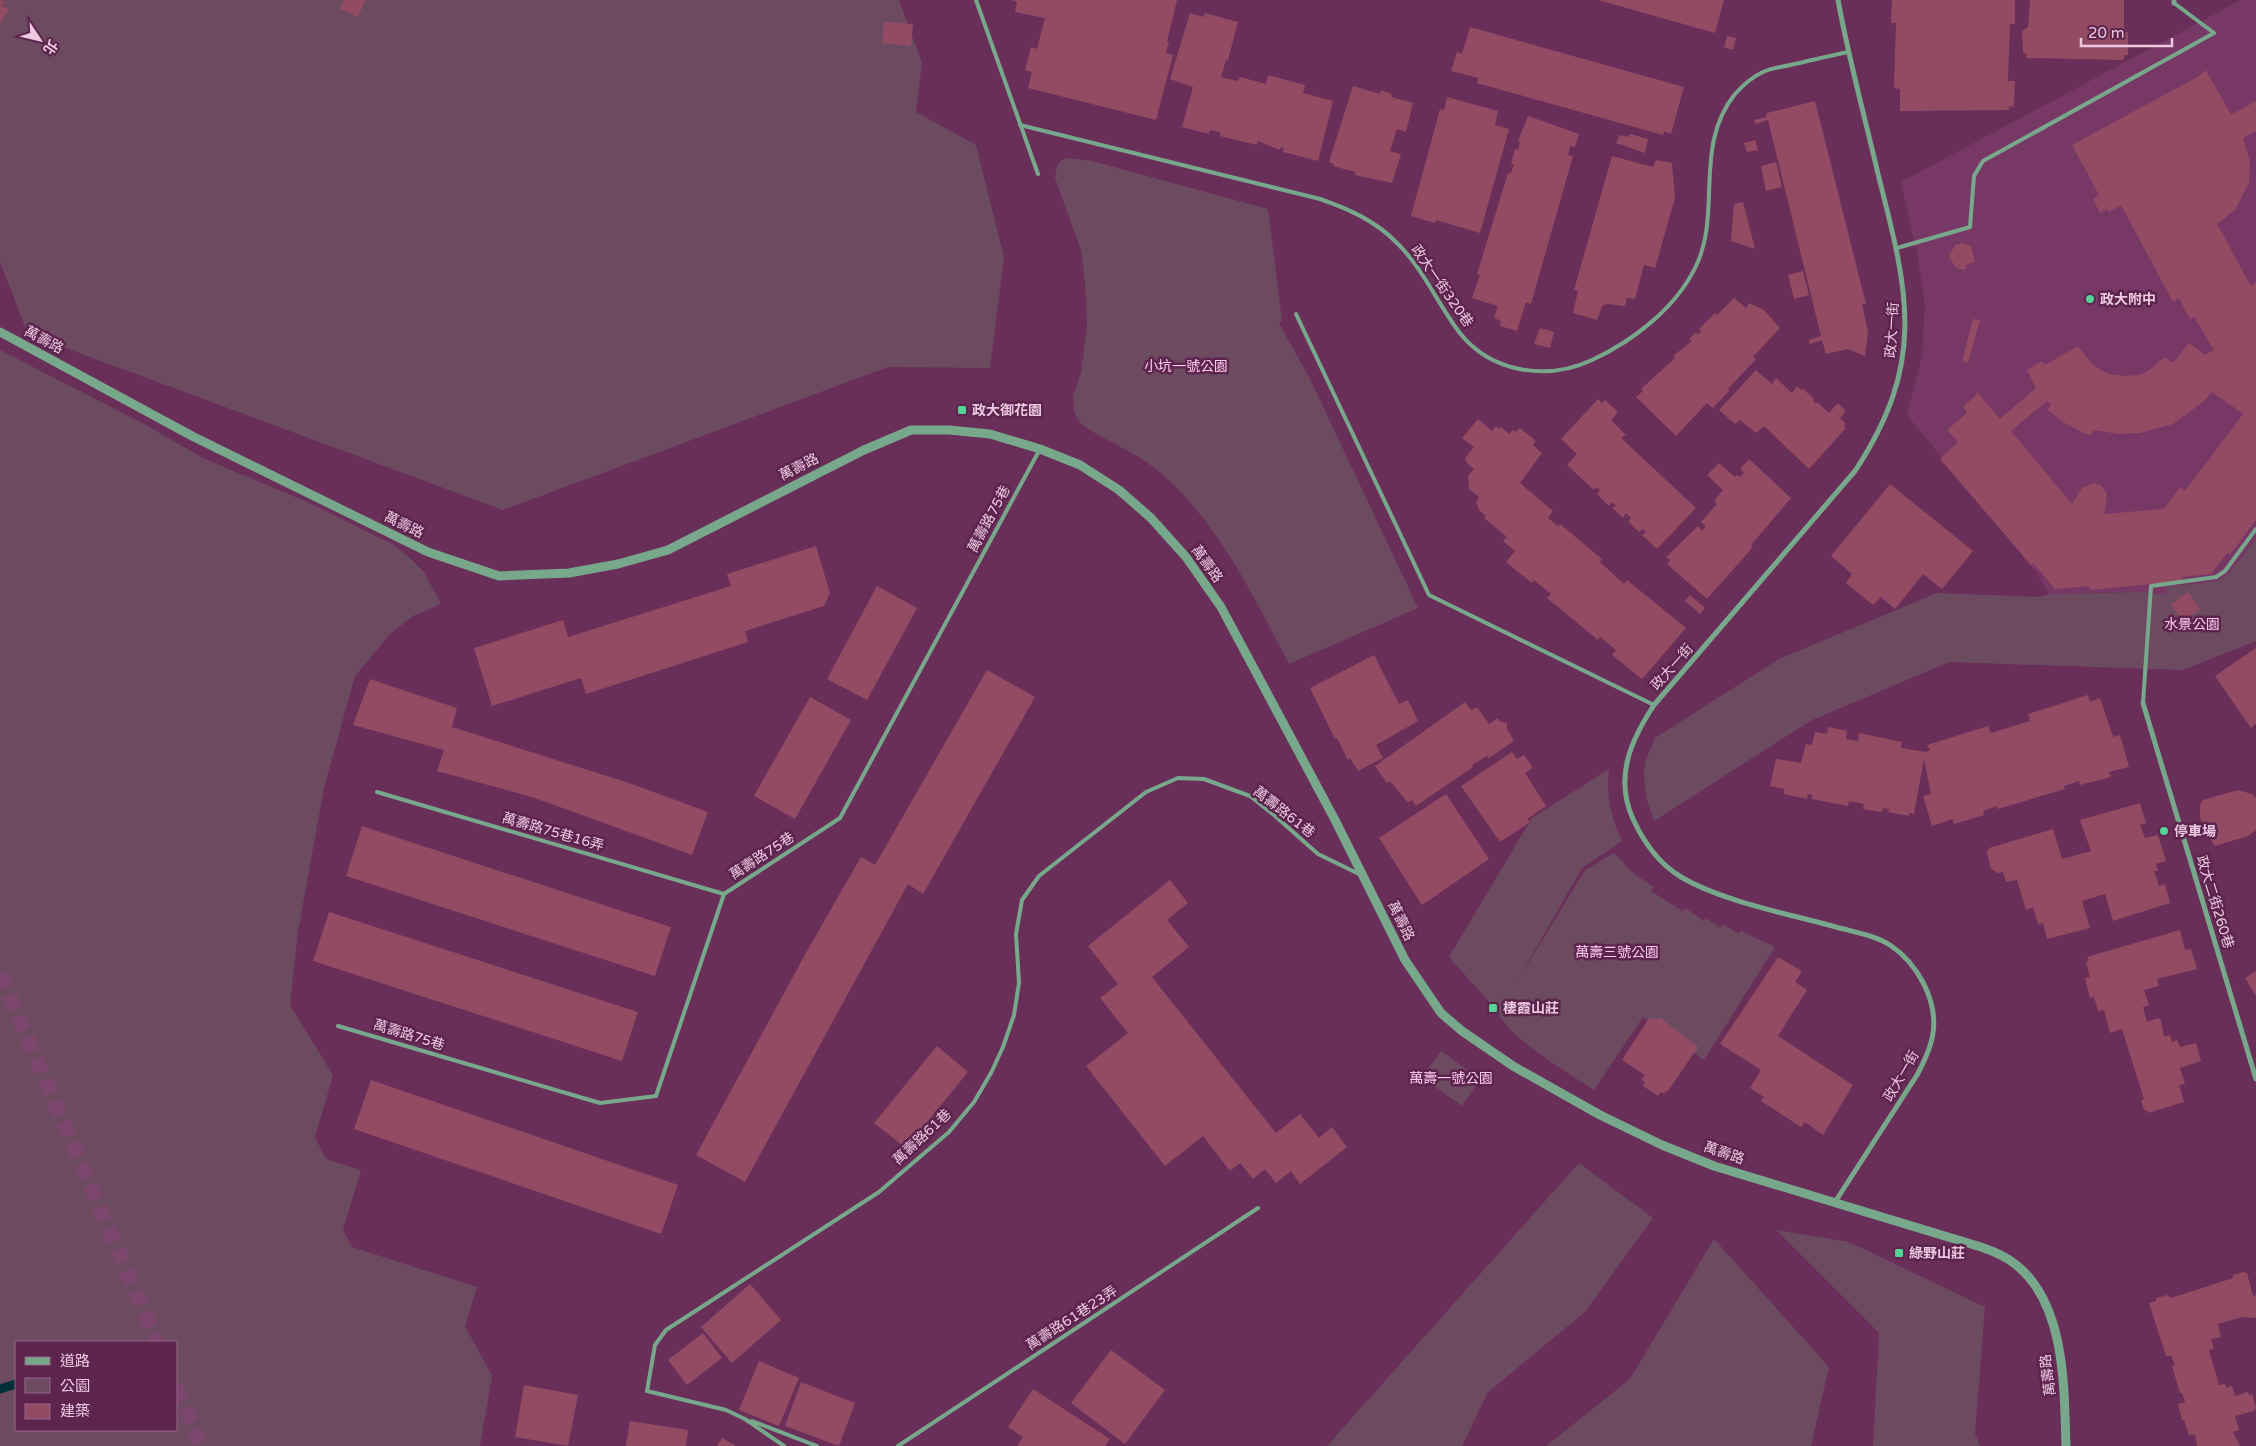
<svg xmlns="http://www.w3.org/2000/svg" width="2256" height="1446" font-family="'Varela Round','Noto Sans TC',sans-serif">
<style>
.built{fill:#783866}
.green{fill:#6c4b61;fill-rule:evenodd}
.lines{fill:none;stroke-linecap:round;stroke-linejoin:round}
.stream{stroke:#002f3b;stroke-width:9}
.building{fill:#934b63;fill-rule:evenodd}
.motorway-tunnel{stroke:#7d466d;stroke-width:15;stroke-dasharray:15 8;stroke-linecap:butt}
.service{stroke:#77a88c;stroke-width:4}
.minor{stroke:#77a88c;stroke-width:5}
.tertiary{stroke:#77a88c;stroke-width:9}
.poi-dot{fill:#53d396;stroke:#5d244e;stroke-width:2}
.labels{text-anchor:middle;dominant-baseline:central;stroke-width:5;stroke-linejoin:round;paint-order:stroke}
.street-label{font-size:14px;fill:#edc9e0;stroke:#5d244e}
.poi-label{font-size:14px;font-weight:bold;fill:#edc9e0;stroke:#5d244e;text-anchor:start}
.park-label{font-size:14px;fill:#fccaea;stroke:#5d244e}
</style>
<rect width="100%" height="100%" fill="#692f59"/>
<path class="built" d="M2241,0H2256V539L2228,574L2218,581L2167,587L2166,595L2142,592L2049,594L2035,571L1907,415L1922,357L1925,306L1918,258L1901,182Z"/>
<g class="green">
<path d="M0,0H899L922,63L916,112L976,145L1004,257L990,368L888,367L503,510L28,334L0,262Z"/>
<path d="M1069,158L1092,161L1268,209L1282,320L1279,323L1310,379L1418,608L1289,664C1252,594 1216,516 1152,466C1130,449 1102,440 1080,423L1074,412L1073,396L1081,373L1087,325L1085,282L1081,250L1055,178L1057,166L1061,160Z"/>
<path d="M0,350L146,425L203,458L314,505L394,545L409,557L424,572L441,604L413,616L391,633L355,676L324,788L298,932L290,1005L333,1075L315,1137L326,1159L361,1170L343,1230L352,1247L477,1287L465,1326L492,1376L480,1446H0ZM16,1342H176V1430H16Z"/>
<path d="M2256,539V641L2183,670L1949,662L1810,721L1654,821L1646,797L1644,773L1645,762L1655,738L1779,659L1937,593L2039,597L2049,594L2142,592L2166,595L2167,587L2218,581L2228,574Z"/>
<path d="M1609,769C1606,793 1611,819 1622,841L1582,868L1514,987L1585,870L1614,853L1634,874L1654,887L1651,891L1682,911L1685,908L1704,921L1706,918L1721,928L1723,924L1739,934L1741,931L1775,947L1704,1060L1643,1017L1594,1090C1572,1075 1505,1036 1499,1013L1449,957L1532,818Z"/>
<path d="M1441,1051L1480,1079L1462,1106L1422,1077Z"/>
<path d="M1579,1163L1653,1218L1585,1312L1488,1392L1462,1446H1327Z"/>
<path d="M1776,1230L1849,1242L1985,1307L1975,1433L1980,1446H1873L1879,1333Z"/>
<path d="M1714,1239L1829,1367L1811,1446H1546L1630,1379Z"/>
</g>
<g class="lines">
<path class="stream" d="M0,1389L16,1384"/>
</g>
<g class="building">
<path d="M0,0L5,1L1,5L9,10L0,23Z"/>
<path d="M344,0H365L358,17L340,9Z"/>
<path d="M1011,0H1177L1167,42H1169L1166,53L1173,55L1156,120L1028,88L1032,72L1025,70L1031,47L1037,49L1045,18L1015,12L1017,2Z"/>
<path d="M1598,0H1724L1715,33Z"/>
<path d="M1892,0H2015V24H2010L2008,81H2015L2014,107L2009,106V110L1900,111V89L1894,88L1896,23H1891Z"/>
<path d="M2030,0H2124V32H2128V55H2125L2123,60L2026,58L2027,55L2023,52L2022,31L2028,27Z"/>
<path d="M1190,13L1204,17L1205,13L1238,22L1228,60H1226L1221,77L1238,81L1240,77L1266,84L1268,75L1305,85L1303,93L1333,101L1318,161L1283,152L1284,148L1281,147L1280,150L1258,141L1257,145L1220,136V132L1210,130L1209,134L1182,127L1193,87L1170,79Z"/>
<path d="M884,22L913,24L911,46L882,43Z"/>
<path d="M1470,27L1684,87L1671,134L1664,131L1663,135L1477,83L1478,78L1451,71L1457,52L1462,54Z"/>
<path d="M1727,36L1736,38L1733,50L1724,47Z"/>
<path d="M2206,70L2231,115L2256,101V131L2243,138L2250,162L2249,183L2235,210L2217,224L2251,286L2256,283V520L2230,555L2227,553L2211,574L2182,577L2183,581L2090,590L2089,586L2055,589L2033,563L2031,565L1940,459L1958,442L1947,430L1967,413L1963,407L1978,393L2000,419L2036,388L2027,370L2042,361L2045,365L2078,346L2091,363L2099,369L2109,374L2125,376L2139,375L2148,371L2165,357L2173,363L2189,343L2205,355L2214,350L2194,317L2190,319L2179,298L2173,302L2121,205L2109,212L2107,209L2100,213L2093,199L2099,195L2072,145L2199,76ZM2212,392L2243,414L2185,491L2180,487L2164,509L2104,514L2107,494L2101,485L2094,483L2082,488L2072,504L2011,431L2047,401L2051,405L2047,410L2049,411L2063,422L2086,434L2092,435L2093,430L2119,434L2140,433L2173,424L2203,402Z"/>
<path d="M1353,86L1380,94L1381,90L1392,94L1391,97L1413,103L1406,132L1397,129L1390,151L1401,154L1392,183L1355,175V172L1333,166L1334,164L1329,162Z"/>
<path d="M1447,97L1498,111L1495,125L1509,129L1480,233L1436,220L1435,223L1411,216L1440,109L1444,110Z"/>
<path d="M1815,101L1866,304H1862L1868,332L1865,356L1848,349L1826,354L1822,340L1809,344V340L1821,336L1768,120L1756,124L1754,120L1766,117L1767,113Z"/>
<path d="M1528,116L1579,134L1575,147L1570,146L1568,155L1573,156L1531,304L1526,302L1517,331L1500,326L1501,321L1494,318L1498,306L1472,298L1480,275L1477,274L1508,173H1511L1514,164H1511L1515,149L1518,150L1520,142L1518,141Z"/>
<path d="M1630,134L1648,139L1645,153L1616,143L1620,135L1628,137Z"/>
<path d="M1755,140L1758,150L1747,152L1744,143Z"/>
<path d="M1612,156L1653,167L1656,160L1672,163L1675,198L1655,268L1644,265L1635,299L1627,298L1625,306L1607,304L1602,306L1597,320L1573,313L1578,291L1574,290Z"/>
<path d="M1776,162L1782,187L1766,191L1761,166Z"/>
<path d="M1743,202L1755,249L1731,241L1734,204Z"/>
<path d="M1962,243L1971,246L1975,262L1965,265L1966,269L1963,270L1955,267L1949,256L1955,245Z"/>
<path d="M1803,271L1809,295L1794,299L1788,275Z"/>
<path d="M1734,298L1746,308L1749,303L1764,310L1780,328L1753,357L1756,359L1728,389L1730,390L1713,408L1707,403L1676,436L1636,397L1643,391L1641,389L1675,358L1673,356L1692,341L1689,339L1696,332L1698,335L1701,331L1699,329L1715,313L1717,315Z"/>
<path d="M1973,319L1980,320L1968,363L1962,361Z"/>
<path d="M1540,328L1554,332L1550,348L1534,344Z"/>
<path d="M1756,370L1772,384L1776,378L1792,393L1797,386L1801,390L1802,388L1814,399L1813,401L1816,404L1817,402L1829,413L1838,403L1846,411L1840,418L1846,424L1844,426L1846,428L1809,469L1764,426L1756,433L1740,420L1735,424L1719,410Z"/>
<path d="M1598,399L1602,403L1605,400L1618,412L1611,420L1626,435L1621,438L1696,508L1657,549L1642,535L1646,532L1643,529L1639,532L1628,521L1631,518L1626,513L1623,518L1612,508L1616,506L1612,502L1609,506L1597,494L1600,490L1596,487L1594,490L1567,465L1577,454L1561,439Z"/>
<path d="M1478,419L1492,431L1496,426L1500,429L1501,427L1509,434L1513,430L1516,432L1520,428L1536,441L1533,445L1542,453L1520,483L1553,511L1548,518L1558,526L1560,524L1602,559L1600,562L1624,584L1627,580L1686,628L1642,679L1612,655L1616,650L1600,637L1598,640L1547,598L1551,594L1534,580L1532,583L1506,562L1515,551L1503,541L1507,537L1484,518L1486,516L1479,510L1476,502L1479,497L1469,489L1468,476L1474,469L1467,463L1465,458L1474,447L1462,438Z"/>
<path d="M1749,459L1791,498L1751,545L1753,547L1707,599L1667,564L1670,560L1666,557L1698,526L1702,531L1706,526L1701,522L1717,504L1714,501L1723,490L1707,475L1719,463L1735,477L1737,475L1740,477L1744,473L1740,469Z"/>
<path d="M1890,484L1973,551L1942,589L1923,574L1895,609L1881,597L1873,605L1846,583L1852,574L1831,556Z"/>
<path d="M816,546L830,593L824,606L745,631L748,642L586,694L581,678L492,706L474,648L563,620L568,637L731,586L727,574Z"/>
<path d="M877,586L917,608L867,700L827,679Z"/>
<path d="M2188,592L2200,609L2183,622L2171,604Z"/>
<path d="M1690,595L1705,608L1700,614L1685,601Z"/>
<path d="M2256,648V724L2251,728L2215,676Z"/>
<path d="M1374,655L1399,704L1408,700L1418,721L1376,745L1383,758L1358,771L1350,758L1348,760L1337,738L1335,739L1310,688Z"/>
<path d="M987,670L1035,697L923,894L908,884L745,1182L696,1155L807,951L861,857L875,865Z"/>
<path d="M370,679L457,708L452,727L629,783L708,812L692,855L535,798L437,771L444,750L353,725Z"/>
<path d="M2088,695L2090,702L2100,698L2113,737L2120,735L2129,767L2109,772L2111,777L2080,785L2079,781L2064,786L2065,789L1998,809L1997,806L1983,811L1984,815L1954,824L1953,819L1932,826L1923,796L1931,794L1924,759L1914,814L1909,813V816L1888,812L1889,809L1883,808L1882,812L1863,809L1864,804L1849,801L1848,806L1812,799V795L1808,794L1807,799L1784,794V789L1770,786L1776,759L1801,763L1806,744L1812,745L1815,732L1827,734L1828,727L1847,731L1846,739L1858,741L1859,733L1902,742L1901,748L1926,752L1930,750L1927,745L1988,726L1991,733L2030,721L2028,714Z"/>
<path d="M810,697L851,720L795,819L754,796Z"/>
<path d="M1465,702L1471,710L1477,707L1489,724L1498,718L1499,721L1507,723V729L1514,741L1489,758L1487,756L1472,765L1473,767L1416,806L1412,800L1408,803L1390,781L1387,783L1375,766Z"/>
<path d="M1512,752L1517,759L1524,755L1533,768L1525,773L1546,806L1527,819L1530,822L1500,842L1461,786Z"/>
<path d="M2238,790L2252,794L2256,798V830L2248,836L2215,846L2204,830L2200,817V805L2203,800Z"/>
<path d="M1446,794L1489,859L1422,905L1379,838Z"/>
<path d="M2140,803L2146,823L2140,825L2145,838L2158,835L2166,861L2156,864L2158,871H2154L2159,886L2165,884L2170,903L2113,921L2105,894L2082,901L2090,928L2047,939L2043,923L2038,924L2033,907L2026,910L2017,880L2006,882L2003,872L1998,873L1991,869L1987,852L1989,848L2053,829L2062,859L2091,851L2080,820Z"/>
<path d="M362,826L671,927L655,976L346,876Z"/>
<path d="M1170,880L1188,903L1167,920L1189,947L1152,977L1276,1133L1300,1114L1319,1138L1332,1127L1347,1147L1300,1184L1291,1171L1276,1183L1265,1169L1253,1179L1240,1163L1230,1171L1203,1136L1165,1166L1086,1066L1128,1033L1100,998L1118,984L1088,946Z"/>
<path d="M329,912L638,1012L622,1061L313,961Z"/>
<path d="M2180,930L2185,950L2191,949L2197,969L2157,979L2159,986L2144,990L2149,1005L2143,1007L2147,1022L2158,1018L2161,1020L2164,1037L2170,1035L2172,1042L2177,1040L2180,1047L2196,1043L2201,1061L2180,1068L2185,1084L2179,1085L2184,1102L2148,1113L2147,1110H2144L2141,1100L2144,1099L2122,1029L2110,1033L2104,1010L2098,1011L2094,997L2090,998L2085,978L2090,977L2086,962L2089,961L2087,957Z"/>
<path d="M1778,957L1802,971L1795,982L1807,990L1778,1036L1853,1085L1823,1135L1805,1122L1801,1127L1761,1101L1764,1097L1750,1088L1761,1070L1720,1044Z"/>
<path d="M2256,971V996L2245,978Z"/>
<path d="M1650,1017L1653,1020L1660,1018L1698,1047L1668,1091L1667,1090L1664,1094L1661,1092L1658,1096L1643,1086L1645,1082L1641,1080L1645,1075L1622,1060Z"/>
<path d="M937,1046L968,1072L906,1148L874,1123Z"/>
<path d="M371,1080L678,1185L661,1234L354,1129Z"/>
<path d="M2244,1272L2247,1273L2253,1296L2256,1295V1318L2242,1317L2218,1324L2221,1337L2211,1339L2214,1349L2209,1350L2219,1385L2225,1384L2226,1388L2232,1386L2235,1396L2248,1392L2249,1395L2252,1394L2256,1408L2254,1411L2235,1416L2239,1430L2233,1432L2240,1446H2197L2195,1434L2189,1435L2184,1420H2182L2178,1404L2185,1402L2182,1393H2180L2172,1366L2175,1365L2171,1356H2166L2149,1303L2156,1301V1298L2168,1295L2171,1298L2233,1278V1275Z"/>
<path d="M750,1284L781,1320L732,1363L701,1327Z"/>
<path d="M703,1333L722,1358L687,1385L668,1360Z"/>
<path d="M1111,1350L1165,1390L1125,1444L1071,1403Z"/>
<path d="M759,1361L799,1378L779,1426L739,1410Z"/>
<path d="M801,1382L855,1403L839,1446L785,1426Z"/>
<path d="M524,1385L578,1395L568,1446L515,1437Z"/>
<path d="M1033,1389L1110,1439L1105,1446H1017L1023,1437L1008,1427Z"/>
<path d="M630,1421L688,1430L686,1446H626Z"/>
<path d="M722,1438L736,1446H717Z"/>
</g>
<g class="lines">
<g class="motorway-tunnel">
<path d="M0,974L157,1342"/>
<path d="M176,1387L201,1446"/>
</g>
<g class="service">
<path d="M976,0L1038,174"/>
<path d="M1020,125L1320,199C1349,209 1376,221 1398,244C1423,269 1438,304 1459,332C1491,373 1547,381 1592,360C1633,341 1676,308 1696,266C1722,213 1693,146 1735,94C1743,85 1752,77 1763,72C1771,68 1781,67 1790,65C1809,61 1828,56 1848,52"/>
<path d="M1897,248L1970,227L1974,176L1983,161L2214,33L2174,3"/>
<path d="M1296,314L1429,595L1654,705"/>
<path d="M2143,703L2151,586L2216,577L2225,571L2256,529"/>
<path d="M377,792L724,894"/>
<path d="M338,1026L600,1103L656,1096L724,894L840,818L1040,449"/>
<path d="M752,1421L817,1446"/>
<path d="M784,1446L745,1419L726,1410L647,1391L655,1345L666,1330L879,1192L949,1132L974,1102L991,1073L1003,1047L1014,1015L1019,983L1016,934L1022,900L1039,876L1146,792L1178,778L1204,779L1250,796L1274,815L1318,854L1359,874"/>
<path d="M898,1446L1258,1208"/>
</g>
<g class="minor">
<path d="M2174,3V0"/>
<path d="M2143,703L2256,1079"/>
<path d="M1835,1202L1917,1075C1924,1062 1931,1048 1933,1033C1938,1000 1917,963 1890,945C1874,935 1854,932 1836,927C1789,914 1721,901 1681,877C1658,863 1644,843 1633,819C1614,777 1631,740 1654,705L1855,471C1926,363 1909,295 1879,178C1865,118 1849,60 1838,0"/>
</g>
<path class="tertiary" d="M0,332L192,436L428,552L499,576L569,573L618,564L668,550L864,450L911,430H949L990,434L1040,449L1080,465L1119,490L1151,518L1186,557L1221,607L1335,820L1405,960L1441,1013L1462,1031L1513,1066L1600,1115L1662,1145L1714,1166L1981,1247C1993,1251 2005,1256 2015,1264C2066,1303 2064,1388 2066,1446"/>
</g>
<g class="poi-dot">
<circle cx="2090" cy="299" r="5"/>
<rect x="957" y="405" width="10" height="10" rx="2.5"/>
<circle cx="2164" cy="831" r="5"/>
<rect x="1488" y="1003" width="10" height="10" rx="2.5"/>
<rect x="1894" y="1248" width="10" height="10" rx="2.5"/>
</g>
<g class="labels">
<g class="street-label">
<text transform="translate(1442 286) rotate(55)">政大一街320巷</text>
<text transform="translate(1892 330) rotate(-87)">政大一街</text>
<text transform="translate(44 340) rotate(28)">萬壽路</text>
<text transform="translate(799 467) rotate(-27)">萬壽路</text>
<text transform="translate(989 519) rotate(-62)">萬壽路75巷</text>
<text transform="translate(404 525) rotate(26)">萬壽路</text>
<text transform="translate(1207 564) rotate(54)">萬壽路</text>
<text transform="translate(1672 667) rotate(-49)">政大一街</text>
<text transform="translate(1284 812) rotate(38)">萬壽路61巷</text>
<text transform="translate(553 832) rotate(16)">萬壽路75巷16弄</text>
<text transform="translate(762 856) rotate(-33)">萬壽路75巷</text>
<text transform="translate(2215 902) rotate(73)">政大二街260巷</text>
<text transform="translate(1401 921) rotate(64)">萬壽路</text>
<text transform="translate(409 1035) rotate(17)">萬壽路75巷</text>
<text transform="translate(1901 1076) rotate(-60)">政大一街</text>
<text transform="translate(922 1137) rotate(-43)">萬壽路61巷</text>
<text transform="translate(1724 1153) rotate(19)">萬壽路</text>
<text transform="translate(1072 1318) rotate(-33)">萬壽路61巷23弄</text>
<text transform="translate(2048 1375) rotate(-97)">萬壽路</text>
</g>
<g class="poi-label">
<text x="2100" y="299">政大附中</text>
<text x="972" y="410">政大御花園</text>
<text x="2174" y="831">停車場</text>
<text x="1503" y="1008">棲霞山莊</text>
<text x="1909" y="1253">綠野山莊</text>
</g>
<g class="park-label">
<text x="1186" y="366">小坑一號公園</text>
<text x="2192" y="624">水景公園</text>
<text x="1617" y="952">萬壽三號公園</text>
<text x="1451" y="1078">萬壽一號公園</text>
</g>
</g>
<rect x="15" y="1341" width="162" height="90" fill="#5d244e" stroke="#976688"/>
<rect x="25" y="1357" width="25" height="8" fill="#77a88c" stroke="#976688"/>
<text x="60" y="1366" font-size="15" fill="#edc9e0">道路</text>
<rect x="25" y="1378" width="25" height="15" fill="#6c4b61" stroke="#976688"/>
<text x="60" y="1391" font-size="15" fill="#edc9e0">公園</text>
<rect x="25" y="1404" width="25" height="15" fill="#934b63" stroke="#976688"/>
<text x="60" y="1416" font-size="15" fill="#edc9e0">建築</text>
<g transform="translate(40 40) rotate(125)" stroke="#5d244e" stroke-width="4" paint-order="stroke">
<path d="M0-4L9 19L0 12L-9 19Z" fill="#edc9e0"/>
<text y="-8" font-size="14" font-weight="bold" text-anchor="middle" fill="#edc9e0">北</text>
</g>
<path d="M2081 38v8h91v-8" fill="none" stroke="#edc9e0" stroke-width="2.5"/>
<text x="2088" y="38" font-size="15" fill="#edc9e0" stroke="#5d244e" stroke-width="4" paint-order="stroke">20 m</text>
</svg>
